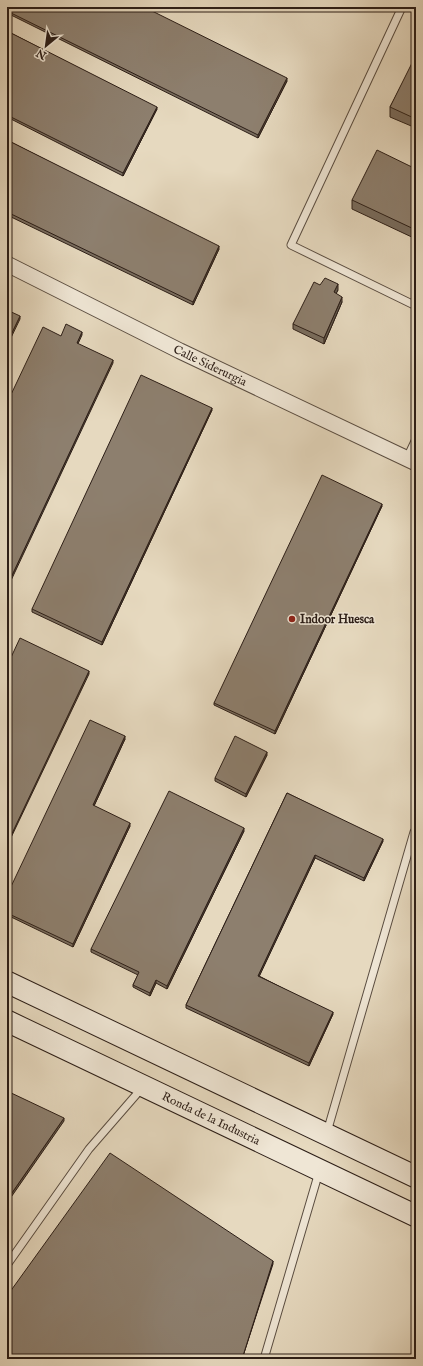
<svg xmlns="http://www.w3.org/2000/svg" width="423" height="1366" font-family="'IM FELL English',serif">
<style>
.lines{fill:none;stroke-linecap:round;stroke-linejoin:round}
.lane-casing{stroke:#5a4d41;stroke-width:9}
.street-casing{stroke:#5a4d41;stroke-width:17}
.secondary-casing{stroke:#2c1e17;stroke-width:23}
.lane{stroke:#efe6d5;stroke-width:7}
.street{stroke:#efe6d5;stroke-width:15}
.secondary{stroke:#efe6d5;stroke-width:21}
.wall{fill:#796d5f;stroke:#2c1e17}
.shaded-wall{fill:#63594d;stroke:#2c1e17}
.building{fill:#8d7f6e;stroke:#2c1e17}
.poi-dot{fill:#8f2418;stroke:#efe6d5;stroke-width:1.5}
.labels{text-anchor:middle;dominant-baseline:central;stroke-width:3;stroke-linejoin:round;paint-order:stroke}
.street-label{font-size:12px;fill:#2c1e17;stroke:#efe6d5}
.poi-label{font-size:12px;font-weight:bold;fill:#2c1e17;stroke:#efe6d5;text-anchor:start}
</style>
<rect width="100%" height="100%" fill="#e6d9bf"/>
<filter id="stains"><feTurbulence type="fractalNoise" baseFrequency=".005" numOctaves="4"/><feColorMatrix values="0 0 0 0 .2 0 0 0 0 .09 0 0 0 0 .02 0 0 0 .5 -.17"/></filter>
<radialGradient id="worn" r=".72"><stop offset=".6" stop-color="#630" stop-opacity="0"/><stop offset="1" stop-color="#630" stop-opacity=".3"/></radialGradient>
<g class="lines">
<defs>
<g id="lane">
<path d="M402,7L291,245L416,306"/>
<path d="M407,458L416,439"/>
<path d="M327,1132L414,832"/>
<path d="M7,1265L89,1149L142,1088"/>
<path d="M264,1359L319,1172"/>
</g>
<g id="street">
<path id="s1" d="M7,264L180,351L416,463"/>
</g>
<g id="secondary">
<path d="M7,982L416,1177"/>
<path id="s2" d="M7,1021L416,1216"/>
</g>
</defs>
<use href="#lane" class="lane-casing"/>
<use href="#street" class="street-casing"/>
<use href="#secondary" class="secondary-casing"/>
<use href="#lane" class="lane"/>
<use href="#street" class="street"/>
<use href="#secondary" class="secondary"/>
</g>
<g class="wall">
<path d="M7,7L287,81L258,138L7,13Z"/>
<path d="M7,31L157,109L123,176L7,117Z"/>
<path d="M416,58V128L390,117V107Z"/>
<path d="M7,140L219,249L193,305L7,215Z"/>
<path d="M416,169V239L352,209V200Z"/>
<path d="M320,285L338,290L336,293L342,302L324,344L293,329V324Z"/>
<path d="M212,410L102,645L32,612V609Z"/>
<path d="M382,506L275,734L214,705V703Z"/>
<path d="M125,739L94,806L130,826L73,947L7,915V895Z"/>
<path d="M267,755L246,797L215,781V778Z"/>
<path d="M287,793L383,841L364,881L315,858L259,976L333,1014L309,1066L186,1008V1005Z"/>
<path d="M244,831L167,989L156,983L150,996L133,987V985L138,975L91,952V949Z"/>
</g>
<g class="shaded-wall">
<path d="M287,78V81L258,138V135Z"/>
<path d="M157,107V109L123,176V173Z"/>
<path d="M219,246V249L193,305V302Z"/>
<path d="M338,284V290L334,298V292Z"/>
<path d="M342,297V302L324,344V338Z"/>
<path d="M20,316V319L7,346V343Z"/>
<path d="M82,332V335L77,346V343Z"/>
<path d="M113,360V363L7,589V586Z"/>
<path d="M212,408V410L102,645V642Z"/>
<path d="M382,504V506L275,734V731Z"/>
<path d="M89,671V674L7,846V844Z"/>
<path d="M125,736V739L93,808V805Z"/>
<path d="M267,752V755L246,797V794Z"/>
<path d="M130,823V826L73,947V944Z"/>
<path d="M244,828V831L167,989V986Z"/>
<path d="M383,839V841L364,881V878Z"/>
<path d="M315,855V858L258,979V976Z"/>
<path d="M156,980V983L150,996V993Z"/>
<path d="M333,1012V1014L309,1066V1063Z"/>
<path d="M64,1118V1121L7,1203V1200Z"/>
<path d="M273,1261V1264L242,1359Z"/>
</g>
<g class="building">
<path d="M7,7H144L287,78L258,135L7,11Z"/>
<path d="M7,31L157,107L123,173L7,115Z"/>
<path d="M415,57L416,58V119L390,107Z"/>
<path d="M7,140L219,246L193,302L7,212Z"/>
<path d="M377,150L416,169V230L352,200Z"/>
<path d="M325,278L338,284L334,292L342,297L324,338L293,324L314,282L320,285Z"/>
<path d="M7,310L20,316L7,343Z"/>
<path d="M66,324L82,332L77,343L113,360L7,586V403L43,327L61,336Z"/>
<path d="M141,375L212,408L102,642L32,609Z"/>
<path d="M322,475L382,504L275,731L214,703Z"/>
<path d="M20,638L89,671L7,844V666Z"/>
<path d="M90,720L125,736L93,805L130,823L73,944L7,913V895Z"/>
<path d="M235,736L267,752L246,794L215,778Z"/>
<path d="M169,791L244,828L167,986L156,980L150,993L133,985L139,972L91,949Z"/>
<path d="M287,793L383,839L364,878L315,855L258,976L333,1012L309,1063L186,1005Z"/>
<path d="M7,1091L64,1118L7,1200Z"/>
<path d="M110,1153L273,1261L242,1359H7V1296Z"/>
</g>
<circle class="poi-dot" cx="292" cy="619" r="4"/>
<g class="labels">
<g class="street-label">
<text stroke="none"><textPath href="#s1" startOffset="227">Calle Siderurgia</textPath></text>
<text stroke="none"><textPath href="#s2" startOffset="226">Ronda de la Industria</textPath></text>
</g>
<g class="poi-label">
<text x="300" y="619">Indoor Huesca</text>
</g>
</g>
<rect width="423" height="1366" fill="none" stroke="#e6d9bf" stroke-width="24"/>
<rect x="8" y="8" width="407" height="1350" fill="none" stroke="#2c1e17" stroke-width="2"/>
<rect x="12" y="12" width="399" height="1342" fill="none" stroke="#2c1e17"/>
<g transform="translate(46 46) rotate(209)" stroke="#efe6d5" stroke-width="3" paint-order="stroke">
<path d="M0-3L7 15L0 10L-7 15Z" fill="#2c1e17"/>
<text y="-6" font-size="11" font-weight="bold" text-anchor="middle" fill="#2c1e17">N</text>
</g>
<rect width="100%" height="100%" filter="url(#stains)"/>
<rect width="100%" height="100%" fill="url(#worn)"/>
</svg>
